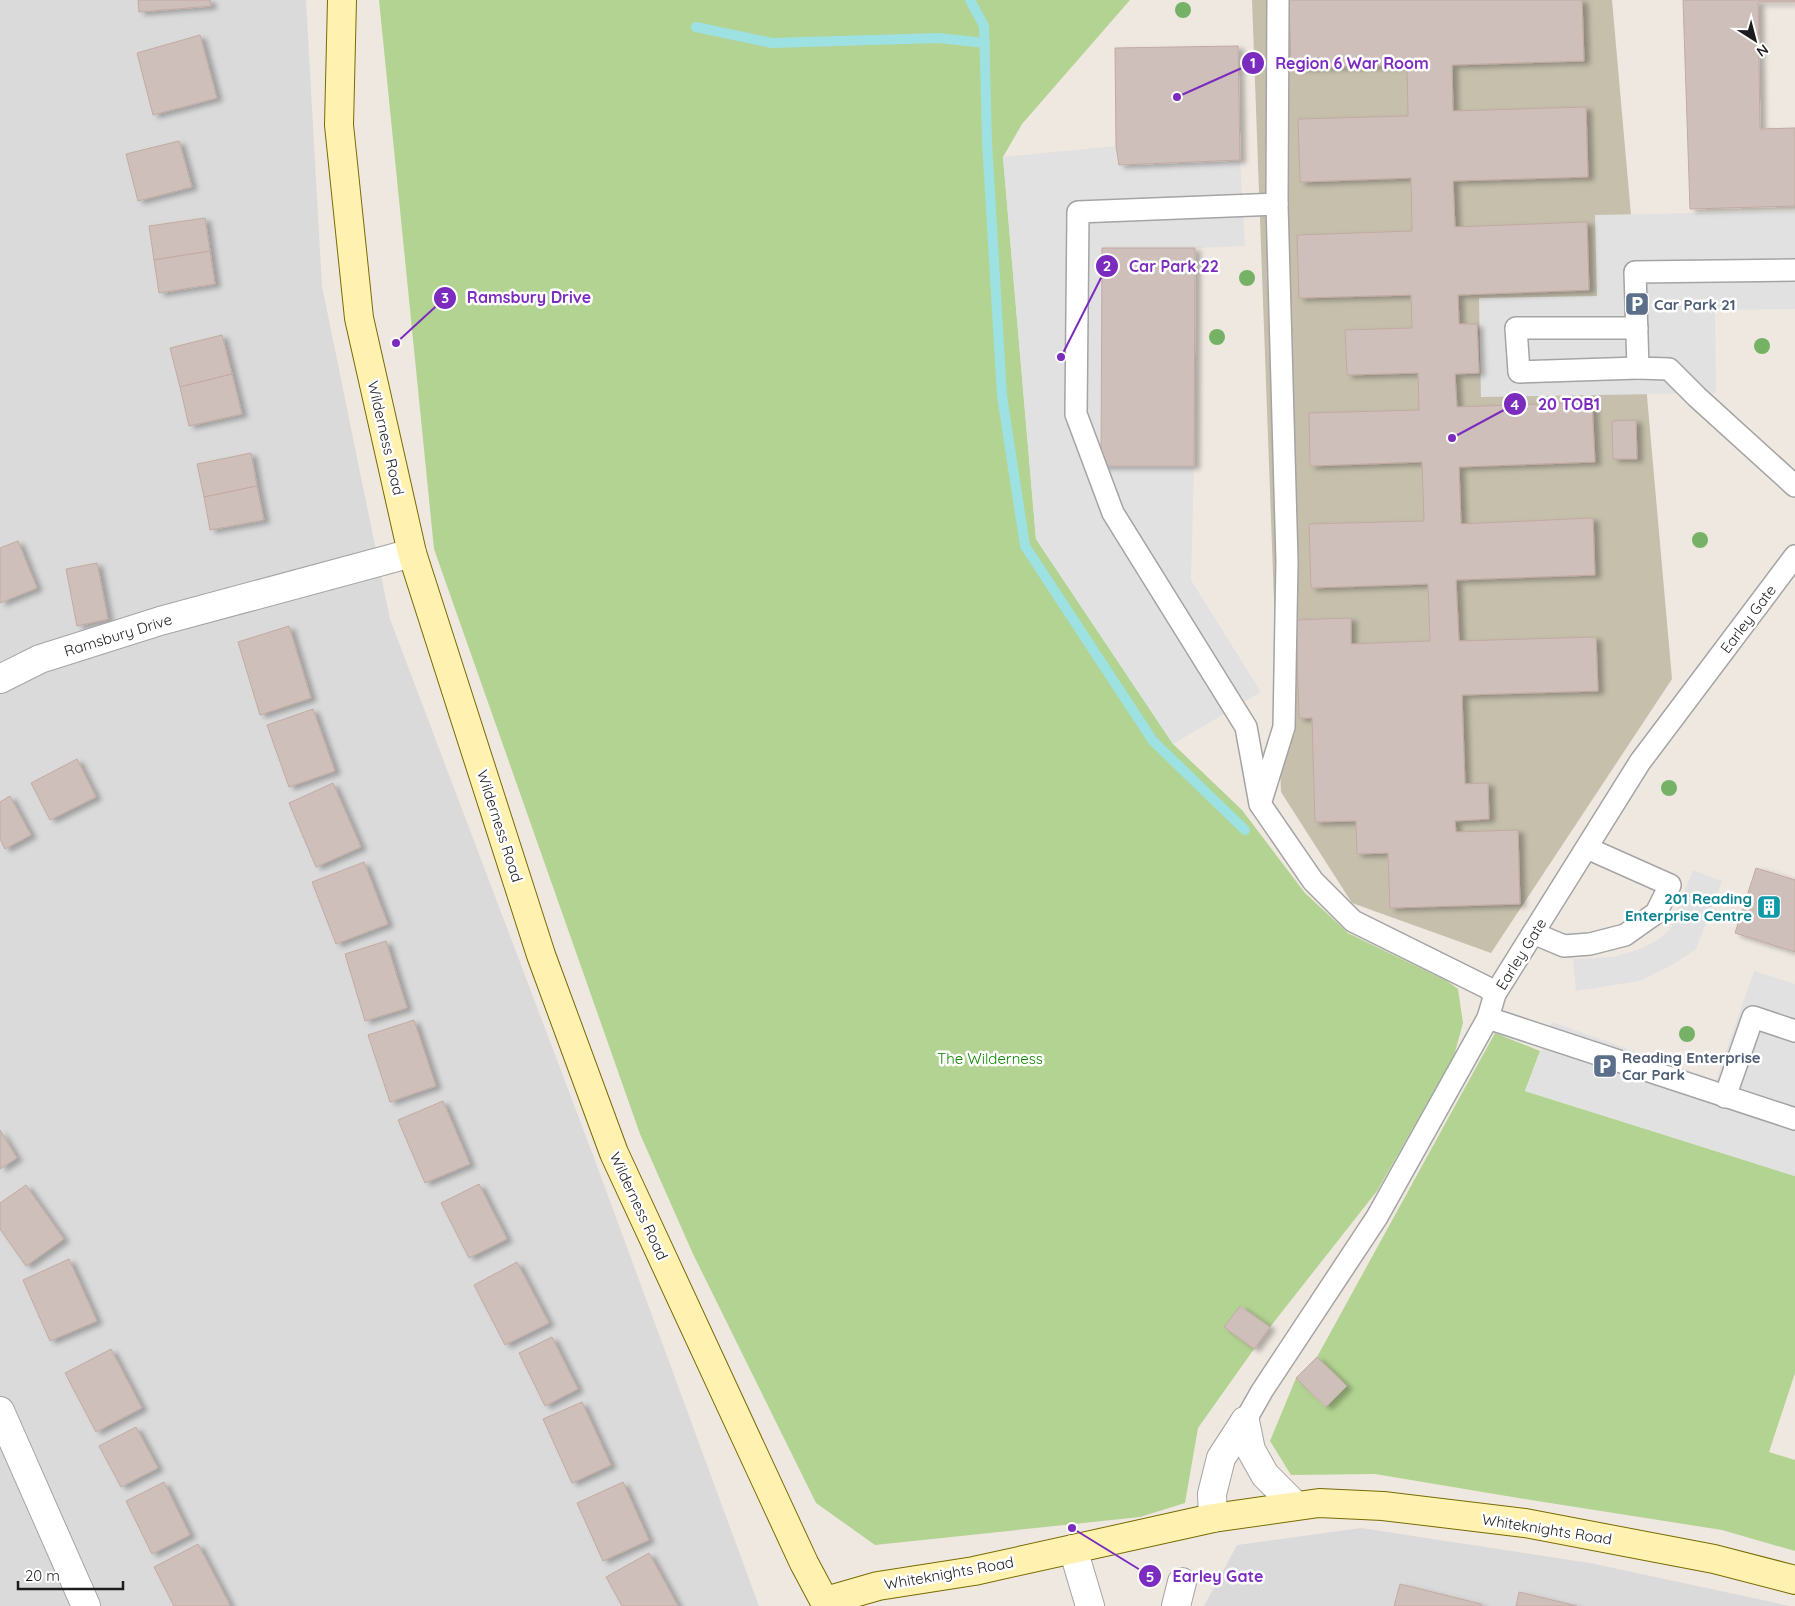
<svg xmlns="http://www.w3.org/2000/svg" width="1795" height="1606" font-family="Quicksand,sans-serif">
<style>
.residential{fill:#dbdada}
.construction{fill:#c5bfac}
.forest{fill:#b3d392}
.parking{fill:#e1e1e1}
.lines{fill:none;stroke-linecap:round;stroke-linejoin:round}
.stream{stroke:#9de1e2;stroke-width:10}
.building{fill:#cfbfba;stroke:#c2aaa2;filter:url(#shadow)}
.lane-casing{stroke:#a4a4a4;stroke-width:24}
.street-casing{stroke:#a4a4a4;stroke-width:30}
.secondary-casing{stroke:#786b00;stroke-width:30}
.lane{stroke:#fff;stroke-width:21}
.street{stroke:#fff;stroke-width:28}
.secondary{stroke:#fff2b0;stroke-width:28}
.tree{fill:#75b265}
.labels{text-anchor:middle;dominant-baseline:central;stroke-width:5;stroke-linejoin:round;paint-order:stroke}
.service-label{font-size:15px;font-weight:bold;fill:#4e5e75;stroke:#fff;text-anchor:start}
.street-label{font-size:15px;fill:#1d1d1d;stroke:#fff}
.culture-label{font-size:15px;font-weight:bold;fill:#0d838f;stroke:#fff;text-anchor:end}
.park-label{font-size:15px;fill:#118500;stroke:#fff}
.leader{fill:none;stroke:#7b2cbf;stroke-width:2}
.callout-dot{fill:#7b2cbf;stroke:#fff;stroke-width:2}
.mark-label{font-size:15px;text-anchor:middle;font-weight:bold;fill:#fff}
.callout-label{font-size:16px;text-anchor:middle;font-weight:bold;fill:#7b2cbf;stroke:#fff;stroke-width:5;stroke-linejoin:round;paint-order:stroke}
</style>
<defs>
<filter id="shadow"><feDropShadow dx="5.5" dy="3" stdDeviation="2.5" flood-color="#0004"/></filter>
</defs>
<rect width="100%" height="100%" fill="#efe8e1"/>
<g class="residential">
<path d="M0,0H306L322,286L390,619L593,1155L759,1606H0Z"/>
<path d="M1361,1528L1590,1563L1790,1606H1204L1237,1545Z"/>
</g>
<path class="construction" d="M1252,0H1612L1672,679L1491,953L1352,903L1281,792Z"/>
<g class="forest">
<path d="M379,0H1130L1022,124L1003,157L1036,539L1173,744L1242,810L1305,893L1348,933L1447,981L1458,989L1463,1023L1454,1056L1377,1191L1270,1327L1241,1306L1225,1327L1254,1349L1198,1428L1185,1503L1140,1517L875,1545L816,1503L693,1254L640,1134L434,549Z"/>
<path d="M1495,1033L1540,1051L1525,1091L1795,1176V1373L1769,1452L1795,1460V1551L1722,1530L1531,1500L1375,1474L1291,1475L1270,1441L1296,1378L1325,1407L1347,1386L1317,1357Z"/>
</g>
<g class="parking">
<path d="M1116,146L1119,165L1240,160L1245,246L1195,248L1102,249L1101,465L1194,466L1191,580L1261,692L1173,744L1036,539L1003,157Z"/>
<path d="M1795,211V309L1715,310L1716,393L1481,397L1479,298L1597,296L1595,215Z"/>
<path d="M1693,870L1722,881L1696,949L1677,962L1639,981L1576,991L1573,959L1613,957L1640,949L1656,941L1670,930Z"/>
<path d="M1754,971L1795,984V1176L1525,1091L1552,1022L1716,1080Z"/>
</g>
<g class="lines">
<g class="stream">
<path d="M970,0L984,26L987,141L1002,396L1025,546L1153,741L1245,830"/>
<path d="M696,27L772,43L939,38L985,43"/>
</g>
</g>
<g class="building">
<path d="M138,0H210L211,6L139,12Z"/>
<path d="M1289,0H1582L1584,61L1452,65L1453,111L1586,107L1588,177L1453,181L1455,227L1587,222L1589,290L1458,295L1459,324H1477L1479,373L1455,374L1457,407L1592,402L1595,462L1459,467L1461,524L1593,518L1595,575L1456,580L1459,641L1596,637L1598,691L1462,695L1465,784L1488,783L1489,819L1455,821L1456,832L1518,830L1520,904L1390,908L1388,853L1357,854L1356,821L1315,822L1312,718H1299L1296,620L1351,618V644L1430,641L1428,584L1311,588L1309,524L1424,521L1422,462L1310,466L1309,413L1419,410L1418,373L1347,375L1345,330L1412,328L1411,295L1299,298L1297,235L1412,231L1411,178L1300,182L1298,119L1408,116L1407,65L1291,68Z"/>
<path d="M1683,0H1795V2H1758L1760,129L1795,128V206L1690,209Z"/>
<path d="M200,35L217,98L153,115L137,53Z"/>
<path d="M1238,46L1240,160L1119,165L1116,146L1115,48Z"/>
<path d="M179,141L192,187L138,201L126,154Z"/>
<path d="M205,218L210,251L154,260L149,226Z"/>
<path d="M1102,248H1195L1194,466H1101Z"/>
<path d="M210,251L215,284L159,293L154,260Z"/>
<path d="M222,335L232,374L180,387L170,348Z"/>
<path d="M232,374L242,414L189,426L180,387Z"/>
<path d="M1636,420L1637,459H1613L1612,421Z"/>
<path d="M251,453L257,486L204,497L197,464Z"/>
<path d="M257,486L264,520L210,530L204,497Z"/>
<path d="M18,541L37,588L0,603V548Z"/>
<path d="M97,563L108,619L77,626L66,569Z"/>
<path d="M289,626L311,698L260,715L238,642Z"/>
<path d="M313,709L335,771L289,787L267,725Z"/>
<path d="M77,759L96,797L50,820L31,783Z"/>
<path d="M333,783L361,847L316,867L289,803Z"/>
<path d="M10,796L31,835L5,849L0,839V802Z"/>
<path d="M364,862L388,924L336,944L312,882Z"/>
<path d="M1756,868L1795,880V952L1735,933Z"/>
<path d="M386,941L407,1008L365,1021L345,954Z"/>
<path d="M414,1020L436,1086L390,1102L368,1035Z"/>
<path d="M443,1101L470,1164L425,1183L398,1120Z"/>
<path d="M0,1130L17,1158L0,1169Z"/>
<path d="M479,1184L507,1239L469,1258L441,1203Z"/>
<path d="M26,1185L64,1239L26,1266L0,1229V1203Z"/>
<path d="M69,1259L97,1321L50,1341L23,1280Z"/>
<path d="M517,1262L549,1323L505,1345L474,1285Z"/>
<path d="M1240,1306L1270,1327L1254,1349L1224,1327Z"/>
<path d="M552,1337L578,1389L545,1406L519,1353Z"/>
<path d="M111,1349L142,1408L96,1432L65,1373Z"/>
<path d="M1317,1357L1347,1386L1326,1407L1296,1378Z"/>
<path d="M582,1402L611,1465L572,1483L543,1419Z"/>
<path d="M136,1427L158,1468L121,1487L99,1446Z"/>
<path d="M164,1482L190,1535L152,1554L126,1501Z"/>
<path d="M623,1482L649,1540L603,1561L577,1503Z"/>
<path d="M198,1544L230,1605L228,1606H174L154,1567Z"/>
<path d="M649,1553L678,1606H622L606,1577Z"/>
<path d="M1400,1584L1481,1604L1480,1606H1394Z"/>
<path d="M1519,1592L1577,1606H1516Z"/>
</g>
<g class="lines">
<defs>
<g id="lane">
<path d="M1277,204L1078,212L1076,414L1113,513L1246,727L1260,804L1313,881L1353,921L1486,987L1495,994"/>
<path d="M1795,270L1635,272L1638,368L1669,369L1697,397L1795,486"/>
<path d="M1637,328H1516L1519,372L1638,368"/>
<path d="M1261,801L1284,727L1287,561L1277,204L1278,0"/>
<path d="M1533,933L1564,946L1590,944L1625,935L1656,913L1670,885L1587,848"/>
<path d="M1488,1018L1795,1119"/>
<path d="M1725,1097L1753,1017L1795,1031"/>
<path d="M1245,1421L1262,1391L1377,1217L1488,1018L1495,994L1640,762L1795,556"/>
</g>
<g id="street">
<path d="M0,679L40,659L160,621L412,553"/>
<path d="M0,1411L86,1606"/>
<path d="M1245,1421L1251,1450L1265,1475L1295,1505"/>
<path d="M1213,1518L1212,1494L1221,1458L1245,1421"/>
<path d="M1073,1549L1090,1606"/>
<path d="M1176,1606L1182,1582"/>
</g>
<g id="secondary">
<path d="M342,0L339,125L359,318L412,553L541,955L614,1153L804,1563L827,1606"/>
<path d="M826,1601L878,1586L974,1571L1213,1518L1319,1503L1383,1506L1525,1523L1714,1559L1795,1580"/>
</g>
</defs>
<use href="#lane" class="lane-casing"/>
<use href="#street" class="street-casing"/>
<use href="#secondary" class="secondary-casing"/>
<use href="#lane" class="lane"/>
<use href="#street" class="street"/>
<use href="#secondary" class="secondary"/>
</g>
<g class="tree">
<circle cx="1183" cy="10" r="8"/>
<circle cx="1247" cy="278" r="8"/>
<circle cx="1217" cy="337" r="8"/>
<circle cx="1762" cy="346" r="8"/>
<circle cx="1700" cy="540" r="8"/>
<circle cx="1669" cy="788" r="8"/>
<circle cx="1687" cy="1034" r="8"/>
</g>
<defs>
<symbol id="parking-square" viewBox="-11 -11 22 22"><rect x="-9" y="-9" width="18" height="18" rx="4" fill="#5c6f8a" stroke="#fff"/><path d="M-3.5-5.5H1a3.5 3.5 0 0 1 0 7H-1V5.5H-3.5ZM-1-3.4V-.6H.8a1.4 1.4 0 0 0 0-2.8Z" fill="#fff"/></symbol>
<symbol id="building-square" viewBox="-11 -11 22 22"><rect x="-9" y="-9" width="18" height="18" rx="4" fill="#0f9aa8" stroke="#fff"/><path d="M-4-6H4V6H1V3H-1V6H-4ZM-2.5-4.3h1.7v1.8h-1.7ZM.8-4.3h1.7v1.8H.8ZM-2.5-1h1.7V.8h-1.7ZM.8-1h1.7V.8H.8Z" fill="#fff"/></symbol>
</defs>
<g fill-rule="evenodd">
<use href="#parking-square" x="1623" y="290" width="28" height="28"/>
<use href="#building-square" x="1755" y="893" width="28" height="28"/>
<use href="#parking-square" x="1591" y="1052" width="28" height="28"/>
</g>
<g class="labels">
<g class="service-label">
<text x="1654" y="304">Car Park 21</text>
<text x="1622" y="1057">Reading Enterprise<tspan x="1622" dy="17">Car Park</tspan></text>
</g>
<g class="street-label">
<text transform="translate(386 438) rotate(77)">Wilderness Road</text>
<text transform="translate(1748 619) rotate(-53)">Earley Gate</text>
<text transform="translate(118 635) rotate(-17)">Ramsbury Drive</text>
<text transform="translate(500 826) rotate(72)">Wilderness Road</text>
<text transform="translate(1521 954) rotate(-58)">Earley Gate</text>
<text transform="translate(639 1206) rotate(65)">Wilderness Road</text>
<text transform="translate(1547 1529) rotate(9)">Whiteknights Road</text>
<text transform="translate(949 1573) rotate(-10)">Whiteknights Road</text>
</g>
<g class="culture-label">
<text x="1752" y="898">201 Reading<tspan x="1752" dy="17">Enterprise Centre</tspan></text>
</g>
<g class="park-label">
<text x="990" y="1058">The Wilderness</text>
</g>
</g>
<path class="leader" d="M1177 97L1253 63M1061 357L1107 266M396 343L445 298M1452 438L1515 404M1072 1528L1150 1576"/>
<g class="callout-dot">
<circle cx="1177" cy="97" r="5"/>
<circle cx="1061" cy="357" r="5"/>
<circle cx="396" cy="343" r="5"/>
<circle cx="1452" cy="438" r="5"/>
<circle cx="1072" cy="1528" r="5"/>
<circle cx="1253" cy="63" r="12"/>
<circle cx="1107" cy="266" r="12"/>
<circle cx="445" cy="298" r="12"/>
<circle cx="1515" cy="404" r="12"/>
<circle cx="1150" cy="1576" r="12"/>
</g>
<g class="mark-label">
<text x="1253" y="68">1</text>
<text x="1107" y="271">2</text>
<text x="445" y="303">3</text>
<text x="1515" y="410">4</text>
<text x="1150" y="1582">5</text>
</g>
<g class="callout-label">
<text x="1352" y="69">Region 6 War Room</text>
<text x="1174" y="272">Car Park 22</text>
<text x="529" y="303">Ramsbury Drive</text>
<text x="1569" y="410">20 TOB1</text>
<text x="1218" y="1582">Earley Gate</text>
</g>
<g transform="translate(1755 40) rotate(144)" stroke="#ffffff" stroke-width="4" paint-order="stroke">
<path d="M0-4L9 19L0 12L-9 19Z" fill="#1d1d1d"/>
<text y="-8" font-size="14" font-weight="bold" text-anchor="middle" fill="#1d1d1d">N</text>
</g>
<path d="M18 1581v8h105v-8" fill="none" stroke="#1d1d1d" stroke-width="2.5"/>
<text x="25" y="1581" font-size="15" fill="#1d1d1d" stroke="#ffffff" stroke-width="4" paint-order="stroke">20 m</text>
</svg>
